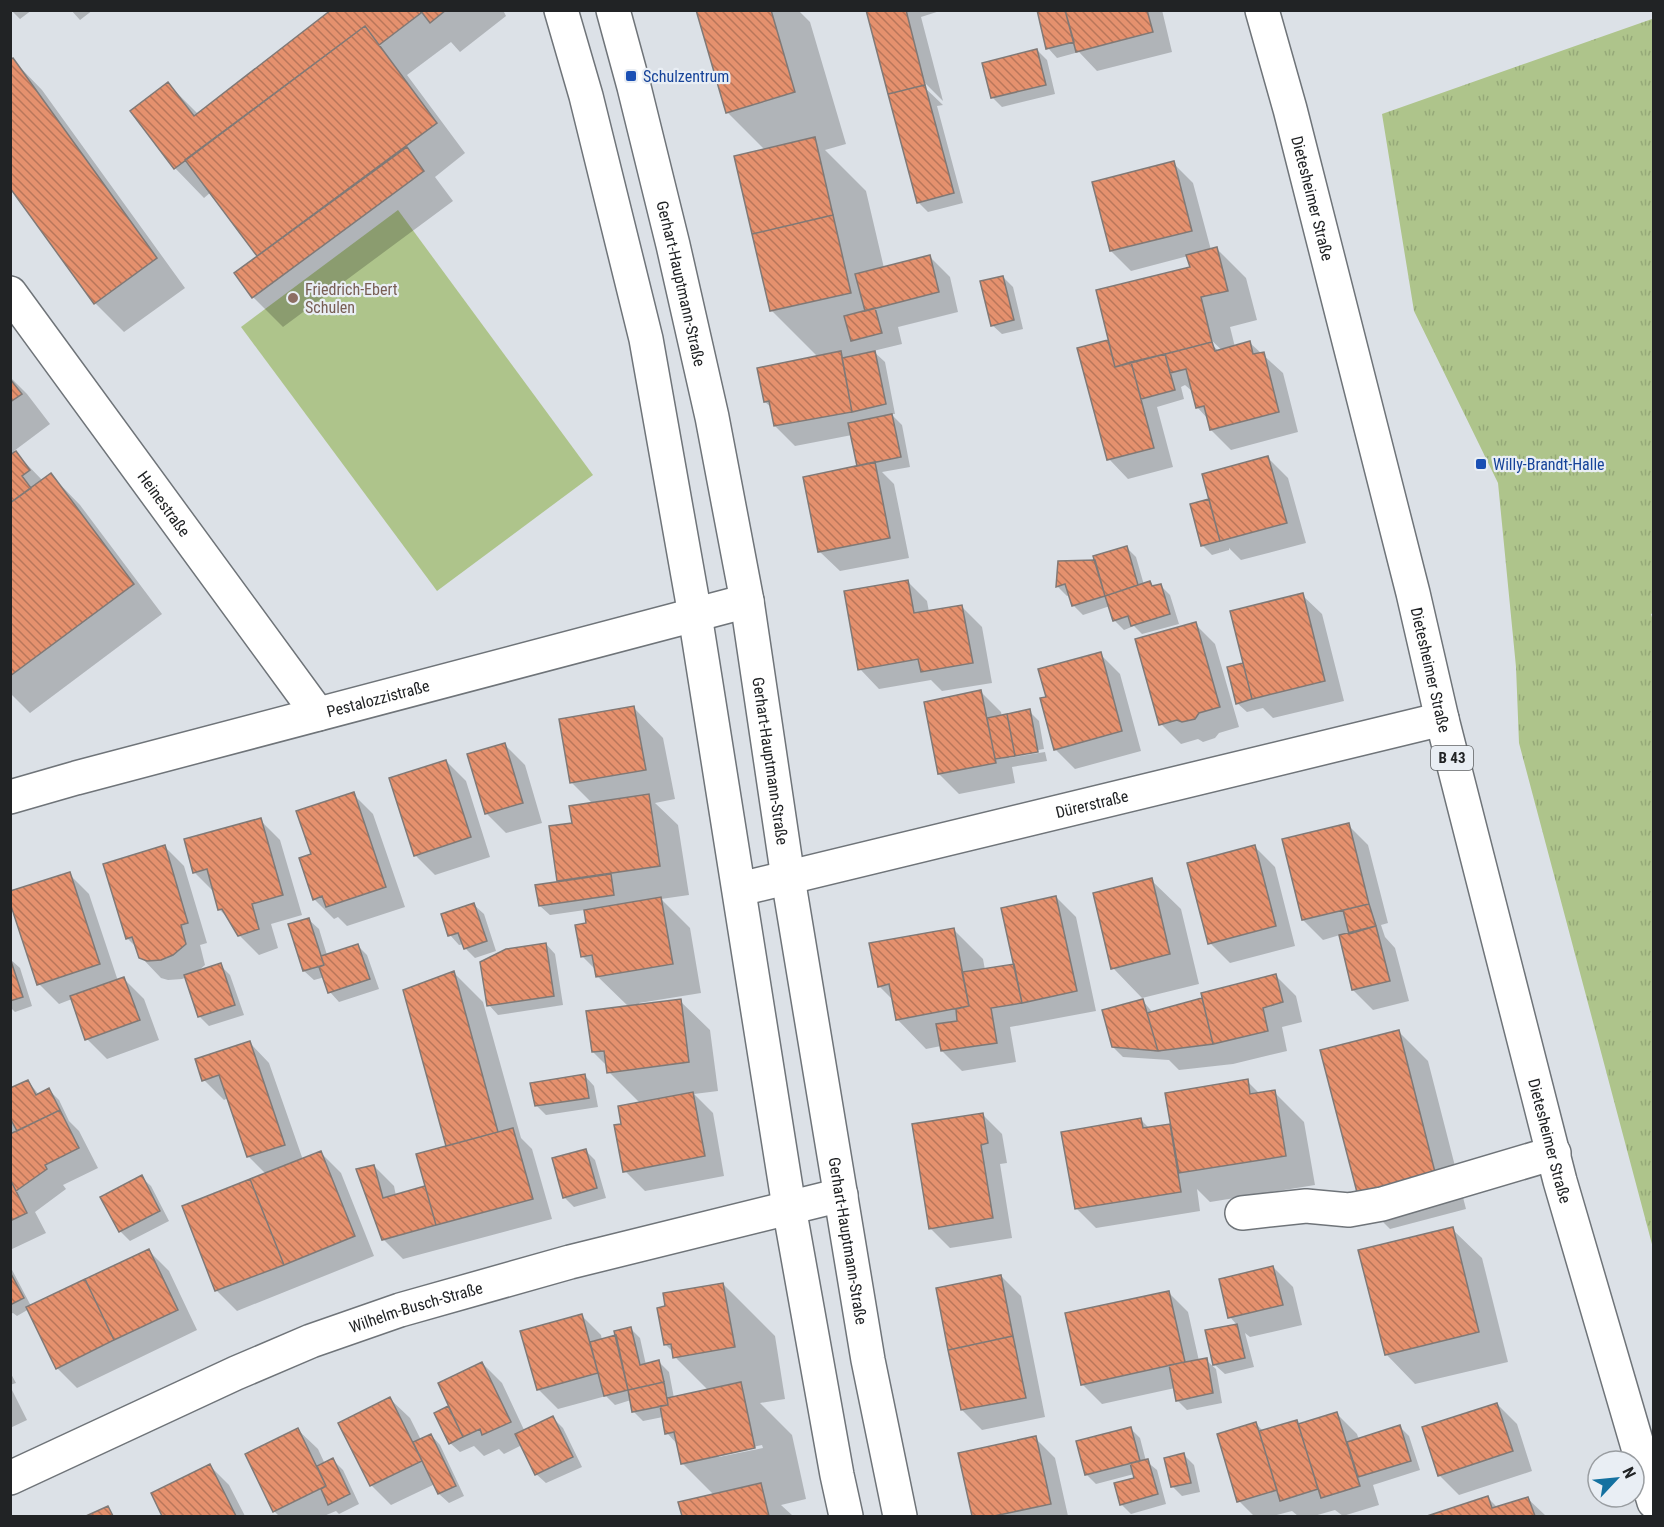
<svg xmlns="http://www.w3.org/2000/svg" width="1664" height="1527" font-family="'Roboto Condensed',sans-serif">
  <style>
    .grass { fill: url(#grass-tufts) }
    .park { fill: #aec48b }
    .shadow { fill: #0003; fill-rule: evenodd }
    .building { fill: url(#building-back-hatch); stroke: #807976; stroke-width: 1.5 }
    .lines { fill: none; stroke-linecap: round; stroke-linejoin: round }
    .minor-casing { stroke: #6f7479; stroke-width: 36 }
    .major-casing { stroke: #6f7479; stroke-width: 36 }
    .minor { stroke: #fff; stroke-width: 33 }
    .major { stroke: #fff; stroke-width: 33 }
    .transit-dot { fill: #1a4fb4; stroke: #e9eef4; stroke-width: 2 }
    .education-dot { fill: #8d6e63; stroke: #e9eef4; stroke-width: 2 }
    .labels { text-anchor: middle; stroke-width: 4.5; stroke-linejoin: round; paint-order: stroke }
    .shield { fill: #e9eef4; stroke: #5d6063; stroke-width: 1.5 }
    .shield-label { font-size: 15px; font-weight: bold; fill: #212325 }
    .transit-label { font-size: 16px; fill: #164399; stroke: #e9eef4; text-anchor: start }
    .street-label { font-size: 16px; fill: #212325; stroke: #e9eef4 }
    .education-label { font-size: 16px; fill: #785e54; stroke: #e9eef4; text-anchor: start }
  </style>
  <defs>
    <pattern id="grass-tufts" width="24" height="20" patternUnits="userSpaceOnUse" patternTransform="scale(1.5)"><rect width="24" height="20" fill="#aec48b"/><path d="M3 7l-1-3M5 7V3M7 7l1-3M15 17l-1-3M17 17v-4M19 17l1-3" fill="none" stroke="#95a878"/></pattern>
    <pattern id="building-back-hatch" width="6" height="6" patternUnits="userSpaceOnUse" patternTransform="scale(1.5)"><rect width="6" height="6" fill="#e5916e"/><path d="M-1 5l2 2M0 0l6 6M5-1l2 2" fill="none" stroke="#b9765a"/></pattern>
  </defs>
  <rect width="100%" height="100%" fill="#dce1e7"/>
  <path class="grass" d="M1652 19 1654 613 1651 614 1654 624 1653 1248 1519 743 1516 667 1498 483 1414 311 1382 114Z"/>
  <path class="park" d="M398 210 593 475 437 591 241 327Z"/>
  <path class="shadow" d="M11 10H32L20 19Z
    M71 10H93L80 20Z
    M334 10H503L506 16 460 52 451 42 407 75 465 153 435 177 453 201 283 327 253 297 236 274 259 257 211 192 204 198 175 168 168 84 198 114Z
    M698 10H798L810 22 846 144 825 150 866 191 884 268 930 257 950 277 958 312 898 327 902 344 873 351 885 362 895 414H891L902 425 910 467 882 472 894 484 909 558 840 571 820 552 860 467 852 435 795 446 775 426 772 408 765 402 818 357 772 311 765 150 727 112Z
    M868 10H943L921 17 943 101 923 81V86L943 105 937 106 963 203 928 212 918 202Z
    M1038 10H1162L1172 52 1097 71 1079 52 1057 58 1048 48Z
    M1037 50 1047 60 1055 94 1002 107 993 98Z
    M13 60 42 90 185 288 124 332 95 303Z
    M1173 163 1193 183 1211 250 1217 249 1246 278 1257 320 1230 327 1235 347 1250 343 1283 373 1298 432 1231 450 1211 430 1208 419 1197 407 1193 392 1185 385 1181 387 1184 399 1157 407 1173 467 1128 479 1109 459 1108 341 1111 345 1192 268 1188 256 1131 271 1111 251ZM1210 339 1226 354 1224 356 1210 343Z
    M1003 277 1013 287 1023 329 1002 334 992 325Z
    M10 377 27 394 50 424 14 451 43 481 51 475 80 505 162 614 30 713 10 693Z
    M1268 458 1288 478 1306 543 1241 560 1229 548V550L1212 555 1202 545 1210 500Z
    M1127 548 1136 557 1144 585 1150 583 1154 587 1160 585 1170 595 1179 624 1142 634 1134 626 1124 630 1114 620 1110 606 1083 615 1073 605 1070 595 1067 596 1057 586 1097 562Z
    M907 581 927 601 929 612 962 607 982 627 992 683 942 691 931 680 879 689 860 669Z
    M1302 595 1322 614 1344 701 1273 718 1263 708 1247 712 1237 703 1228 668 1245 664Z
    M1195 624 1215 644 1239 727 1219 733 1215 738 1203 742 1198 739 1181 744 1161 724Z
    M1100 654 1120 674 1141 751 1075 769 1055 749 1048 698Z
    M981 692 1001 712 1002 717 1029 711 1039 721 1044 749 1009 755V758L1045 752 1047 761 1012 767 1015 783 959 794 939 774Z
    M634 708 663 738 675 799 655 803 678 825 689 895 661 899 690 928 701 993 639 1003 640 1006 680 1001 710 1030 718 1091 694 1094 713 1113 724 1176 645 1191 625 1171 623 1125 640 1103 609 1072 608 1067 593 1052 629 1007 597 976 596 970 582 956 588 925 585 910 550 915 540 906 560 883 558 881 573 824 593 804 572 783 561 721Z
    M505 745 525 765 542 823 506 833 486 813Z
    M446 761 466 781 490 857 435 875 415 855Z
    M353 794 373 814 405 907 347 926 338 917 334 919 314 899 312 855Z
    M260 820 280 840 302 915 271 924 278 948 259 955 239 935 231 921 219 909 214 892 195 873Z
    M1348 825 1368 845 1388 923 1381 925 1385 937 1395 948 1409 1001 1373 1010 1353 990 1340 935 1323 940 1303 920Z
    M164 846 184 866 207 943 200 945 205 965 197 972 220 965 230 975 244 1015 209 1026 199 1016 187 977 182 979 168 980 161 978 141 957 138 949 127 938Z
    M1255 847 1275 867 1295 946 1230 963 1210 943Z
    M69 874 89 894 118 981 124 979 144 999 159 1040 107 1059 87 1039 72 999 59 1004 39 984Z
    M1151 880 1181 909 1199 984 1142 998 1113 968Z
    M1056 897 1076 917 1096 1011 1010 1027 1016 1062 962 1071 942 1051 941 1046 926 1049 897 1019 893 1000 879 986 953 929 983 959 985 970 1016 965Z
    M474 905 484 914 496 951 475 958 465 948 463 944 459 945 450 935 443 915Z
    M309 920 319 929 327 955 357 945 367 955 379 989 339 1002 330 992 325 977 314 980 304 971Z
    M546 944 555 954 563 1005 498 1015 489 1005Z
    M10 959 20 968 32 1006 15 1012 10 1007Z
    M454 973 483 1002 521 1138 532 1149 552 1219 403 1259 383 1239 374 1166 394 1186 396 1196 427 1187 449 1147Z
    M1276 976 1296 996 1302 1022 1282 1027 1287 1051 1233 1064 1179 1070 1169 1060 1123 1057 1113 1047 1143 1001 1153 1013 1203 999Z
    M1398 1031 1428 1061 1466 1209 1390 1229 1360 1199Z
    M250 1043 269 1063 303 1160 321 1153 341 1173 374 1256 237 1311 217 1291 184 1207 266 1174 248 1156 228 1098 224 1100 204 1080Z
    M585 1076 594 1086 598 1107 546 1115 536 1105Z
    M28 1081 39 1095 49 1090 59 1100 69 1121 79 1131 98 1168 63 1185 66 1189 35 1212 46 1233 10 1250V1090Z
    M1247 1081 1260 1094 1274 1092 1304 1122 1315 1185 1210 1202 1197 1189 1200 1211 1096 1228 1076 1208 1141 1120 1150 1129 1169 1126 1173 1129Z
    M982 1114 1002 1134 1007 1163 1000 1164 1012 1238 950 1248 930 1228Z
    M586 1151 595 1160 606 1198 574 1207 564 1197Z
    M141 1177 151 1186 169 1221 130 1241 120 1231Z
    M1452 1229 1482 1258 1508 1362 1415 1384 1386 1354Z
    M149 1251 169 1271 197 1330 77 1388 57 1368 29 1309 17 1316 13 1313 10 1314V1266L31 1306Z
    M1273 1267 1293 1287 1302 1325 1250 1337 1245 1333 1254 1367 1225 1374 1215 1365V1367L1207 1332 1237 1325 1230 1317Z
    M1001 1276 1021 1296 1045 1417 982 1430 962 1410Z
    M723 1284 775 1336 785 1399 760 1403 792 1435 806 1499 781 1505 793 1516H683L680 1503 714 1495 682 1463 678 1445 667 1433 663 1417 643 1421 633 1411 631 1400 615 1405 606 1396 558 1409 538 1389 581 1315 601 1335 602 1340 617 1336 631 1329 640 1338 646 1365 659 1362 669 1372 674 1398 708 1390 675 1357 674 1353 665 1344ZM762 1445 763 1448 719 1457V1454Z
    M1168 1292 1188 1312 1199 1361 1206 1360 1216 1369 1222 1403 1187 1410 1177 1400 1175 1388 1102 1404 1082 1384Z
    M482 1363 502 1383 525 1432 553 1418 563 1428 582 1467 546 1483 536 1474 522 1445 504 1454 499 1449 484 1456 474 1446 460 1452 450 1443 448 1408 453 1413Z
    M10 1372 16 1383 10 1385Z
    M10 1386 27 1420 10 1428Z
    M390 1399 410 1418 421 1440 431 1435 440 1445 464 1496 449 1503 439 1494 435 1484 391 1505 371 1485Z
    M1497 1404 1517 1424 1532 1471 1459 1495 1439 1475Z
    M1337 1414 1357 1434 1359 1440 1399 1426 1409 1436 1420 1470 1373 1485 1379 1505 1343 1516 1335 1510 1314 1516H1298L1292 1511 1273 1516H1254L1239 1501 1256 1424 1264 1432 1296 1422 1300 1425Z
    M1131 1429 1140 1438 1146 1461 1157 1470 1166 1504 1131 1514 1121 1504 1135 1479 1134 1474 1096 1484 1086 1474Z
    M298 1430 318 1449 325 1464 333 1460 343 1470 359 1504 339 1514 336 1511 324 1516H279L274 1511Z
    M1035 1438 1055 1458 1068 1516H973L960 1454Z
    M1184 1455 1194 1465 1200 1492 1182 1496 1173 1487Z
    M209 1465 229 1485 245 1516H164L153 1494Z
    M1488 1498 1498 1508 1527 1498 1546 1516H1432Z"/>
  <path class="building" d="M331 10H420L421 13 379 45 365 26 174 169 130 111 168 82 194 116Z
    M420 10H446L430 23Z
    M696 10H771L795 92 726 113Z
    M866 10H906L925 85 888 94Z
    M1037 10H1065L1074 42 1046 49Z
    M1065 10H1147L1153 32 1076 52Z
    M365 26 437 123 257 256 185 160Z
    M1037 49 1046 85 991 98 982 63Z
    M13 58 157 258 94 304 10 188V60Z
    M925 85 954 193 917 203 888 94Z
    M815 137 833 215 752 234 734 156Z
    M407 147 424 171 252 298 234 273Z
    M1174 161 1192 231 1110 251 1092 182Z
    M833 215 851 293 770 311 752 234Z
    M1217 247 1228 291 1201 297 1212 342 1115 367 1096 290 1190 267 1186 255Z
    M930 255 939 292 865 311 855 274Z
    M1003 276 1014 320 991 326 980 281Z
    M875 308 882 333 851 341 844 316Z
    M1108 340 1115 367 1131 362 1154 448 1107 460 1077 348Z
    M1250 341 1253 354 1264 352 1279 412 1210 430 1204 406 1196 408 1186 369 1170 373 1165 354 1212 342 1215 351Z
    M841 351 852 412 774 426 769 401 764 402 757 368Z
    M875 351 886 404 852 412 842 358Z
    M1165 354 1175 390 1141 399 1131 362Z
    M10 379 22 394 10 402Z
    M892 414 901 457 857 466 848 423Z
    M16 451 30 470 22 476 31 488 10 503V455Z
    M1268 456 1287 523 1220 541 1202 474Z
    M875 462 890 538 818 552 803 477Z
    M51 473 134 584 10 676V503Z
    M1209 499 1220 541 1201 546 1190 504Z
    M1127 546 1138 585 1105 596 1093 556Z
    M1095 560 1105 596 1072 606 1065 584 1056 587 1058 561Z
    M908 580 914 613 962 605 973 663 921 672 918 659 858 670 844 591Z
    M1150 581 1152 586 1161 584 1170 614 1131 626 1128 616 1113 621 1105 596Z
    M1303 593 1325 681 1252 699 1230 611Z
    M1196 622 1220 707 1199 713 1195 719 1182 722 1177 720 1159 725 1135 639Z
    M1101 652 1122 731 1054 750 1040 698 1046 697 1038 669Z
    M1243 663 1252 699 1236 704 1227 667Z
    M981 690 996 763 938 774 924 702Z
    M634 706 646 770 570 783 559 719Z
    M1030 709 1038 752 1015 756 1007 714Z
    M1007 714 1015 756 995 759 987 718Z
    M505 743 523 803 485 814 467 754Z
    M446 760 471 837 414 856 389 778Z
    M354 792 386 887 326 907 322 896 313 900 299 858 311 854 296 811Z
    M649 794 660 866 557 881 549 826 572 823 569 806Z
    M261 818 283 895 252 904 259 929 238 936 222 909 218 910 207 869 193 873 184 839Z
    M1349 823 1369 904 1302 920 1282 839Z
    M165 845 188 923 181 925 186 944 173 955 161 960 147 961 139 958 132 937 126 939 103 864Z
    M1255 845 1276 926 1208 944 1187 863Z
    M70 872 100 964 37 985 10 903V891Z
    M611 874 614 895 539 906 535 885Z
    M1152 878 1170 954 1111 969 1093 893Z
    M1056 896 1077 991 1022 1003 1001 908Z
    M661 897 673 964 596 977 592 955 581 957 575 925 586 923 584 910Z
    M474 903 487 941 464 949 458 933 448 936 441 914Z
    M1369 904 1376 926 1349 934 1343 910Z
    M309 918 324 965 303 971 288 924Z
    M1376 926 1390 981 1352 990 1339 935Z
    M954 928 969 1006 896 1020 889 984 878 987 869 943Z
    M546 943 554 996 487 1006 480 962 506 949Z
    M358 944 370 979 328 993 319 967 324 965 321 956Z
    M10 958 23 997 10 1001Z
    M221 963 235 1005 198 1017 184 975Z
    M1014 964 1022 1003 991 1008 997 1043 941 1051 936 1024 957 1021 956 1009 969 1006 962 972Z
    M454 971 498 1132 446 1146 403 990Z
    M1276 974 1283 1002 1263 1008 1268 1031 1213 1044 1201 993Z
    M124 977 140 1020 85 1040 70 996Z
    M1202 998 1213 1044 1158 1051 1147 1013Z
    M681 999 689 1062 607 1073 604 1051 592 1052 586 1011Z
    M1143 999 1158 1051 1112 1047 1102 1010Z
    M1399 1030 1437 1180 1359 1200 1320 1050Z
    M250 1041 285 1145 247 1157 219 1075 202 1081 195 1059Z
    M585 1074 589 1098 535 1106 530 1083Z
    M1248 1079 1250 1094 1275 1090 1286 1156 1179 1173 1165 1093Z
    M28 1080 36 1095 49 1088 60 1110 17 1131 10 1118V1088Z
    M693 1092 705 1156 623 1172 614 1125 621 1124 618 1106Z
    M60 1110 79 1148 45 1165 47 1169 16 1191 10 1179V1134Z
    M983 1113 988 1143 981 1145 993 1218 929 1229 912 1124Z
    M1141 1118 1143 1128 1170 1124 1181 1192 1075 1209 1061 1132Z
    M513 1128 533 1199 436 1225 416 1154Z
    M586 1149 597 1188 563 1198 552 1158Z
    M321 1151 355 1236 284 1265 250 1179Z
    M374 1165 383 1198 425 1186 436 1225 382 1240 356 1169Z
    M142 1175 160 1211 119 1232 100 1197Z
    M10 1179 27 1213 10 1221Z
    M250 1179 284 1265 215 1291 182 1206Z
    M1453 1227 1479 1332 1385 1355 1358 1250Z
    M149 1249 178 1310 114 1340 85 1279Z
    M1273 1266 1283 1305 1228 1318 1219 1279Z
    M10 1272 24 1298 10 1305Z
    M1001 1275 1013 1336 948 1350 936 1288Z
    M85 1279 114 1340 56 1369 26 1307Z
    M723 1283 735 1347 673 1358 671 1344 664 1345 657 1308 665 1306 663 1293Z
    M1169 1291 1185 1362 1081 1385 1065 1313Z
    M582 1314 598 1373 537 1390 520 1331Z
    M1237 1324 1245 1358 1213 1365 1205 1330Z
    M631 1327 640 1365 659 1360 664 1382 628 1390 614 1331Z
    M616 1335 628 1390 604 1396 590 1342Z
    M1013 1336 1026 1398 961 1410 948 1350Z
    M1207 1358 1213 1393 1176 1401 1169 1365Z
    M482 1362 511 1422 482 1435 480 1429 463 1437 438 1383Z
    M664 1382 668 1405 632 1412 628 1390Z
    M741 1382 755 1448 681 1464 674 1432 665 1434 660 1406 668 1405 667 1398Z
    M390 1397 422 1461 370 1486 338 1423Z
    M1497 1403 1513 1451 1438 1476 1422 1427Z
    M448 1406 463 1437 449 1444 434 1413Z
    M1337 1412 1360 1486 1321 1498 1298 1424Z
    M553 1416 573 1457 535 1475 515 1434Z
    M1297 1420 1318 1489 1280 1501 1259 1431Z
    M1256 1422 1277 1490 1237 1502 1217 1434Z
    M1400 1425 1411 1461 1358 1477 1347 1442Z
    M1131 1427 1140 1461 1085 1475 1076 1441Z
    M298 1428 326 1486 273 1512 245 1454Z
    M431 1434 456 1486 438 1494 413 1442Z
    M1036 1436 1051 1504 994 1516H972L958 1453Z
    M1184 1453 1191 1483 1171 1487 1164 1458Z
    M333 1458 350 1494 328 1505 321 1489 326 1486 317 1466Z
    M1148 1459 1158 1494 1120 1505 1114 1483 1134 1478 1130 1463Z
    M210 1464 236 1516H162L151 1493Z
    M761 1483 769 1516H682L678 1502Z
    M1488 1496 1492 1508 1528 1497 1535 1516H1427Z
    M108 1506 113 1516H86Z"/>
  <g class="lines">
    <defs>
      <g id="minor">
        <path d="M561 10 586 96 646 339 695 615 789 1207 837 1475 846 1516"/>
        <path id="s1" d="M613 10 634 87 673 245 712 417 747 601 788 878 868 1360 900 1516"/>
        <path id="s2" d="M10 293 318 714"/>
        <path id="s3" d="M10 797 76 778 747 601"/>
        <path id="s4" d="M740 889 1442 719"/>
        <path d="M1242 1213 1306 1206 1349 1210 1382 1204 1554 1153"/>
        <path id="s5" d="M10 1478 236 1373 311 1341 400 1310 570 1262 841 1195"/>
      </g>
      <g id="major">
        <path id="s6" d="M1262 10 1290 109 1413 593 1442 719 1560 1181 1654 1502"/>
      </g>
    </defs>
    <use href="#minor" class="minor-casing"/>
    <use href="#major" class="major-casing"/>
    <use href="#minor" class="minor"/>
    <use href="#major" class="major"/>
  </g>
  <g class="transit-dot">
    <rect x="625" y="70" width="12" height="12" rx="3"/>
    <rect x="1475" y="458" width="12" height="12" rx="3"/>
  </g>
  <circle class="education-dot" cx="293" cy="298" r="6"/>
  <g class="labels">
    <rect class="shield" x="1431" y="746" width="42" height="24" rx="4.5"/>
    <g class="shield-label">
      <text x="1452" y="763">B 43</text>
    </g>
    <g class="transit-label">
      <text x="643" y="82">Schulzentrum</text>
      <text x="1493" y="470">Willy-Brandt-Halle</text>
    </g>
    <g class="street-label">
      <text dy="6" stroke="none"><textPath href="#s6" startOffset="195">Dietesheimer Straße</textPath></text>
      <text dy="6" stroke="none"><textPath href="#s1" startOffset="282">Gerhart-Hauptmann-Straße</textPath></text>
      <text dy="6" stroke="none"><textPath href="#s2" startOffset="261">Heinestraße</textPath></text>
      <text dy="6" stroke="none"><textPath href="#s6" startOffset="681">Dietesheimer Straße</textPath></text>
      <text dy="6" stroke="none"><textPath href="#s3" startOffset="381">Pestalozzistraße</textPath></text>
      <text dy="6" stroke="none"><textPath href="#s1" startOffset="768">Gerhart-Hauptmann-Straße</textPath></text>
      <text dy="6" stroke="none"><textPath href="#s4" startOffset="362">Dürerstraße</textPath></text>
      <text dy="6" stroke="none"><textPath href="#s6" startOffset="1167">Dietesheimer Straße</textPath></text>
      <text dy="6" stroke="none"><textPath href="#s1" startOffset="1254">Gerhart-Hauptmann-Straße</textPath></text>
      <text dy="6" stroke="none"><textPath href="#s5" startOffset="441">Wilhelm-Busch-Straße</textPath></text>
    </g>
    <g class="education-label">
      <text x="305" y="295">Friedrich-Ebert<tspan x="305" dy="18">Schulen</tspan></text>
    </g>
  </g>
  <rect width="1664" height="1527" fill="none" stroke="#212325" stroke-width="24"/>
  <g transform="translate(1616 1479) rotate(64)"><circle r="28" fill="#e9eef4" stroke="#999da1" stroke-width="1.5"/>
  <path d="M0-4.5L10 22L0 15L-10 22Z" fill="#1471a0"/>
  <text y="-9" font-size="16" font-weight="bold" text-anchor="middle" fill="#212325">N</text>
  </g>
</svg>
